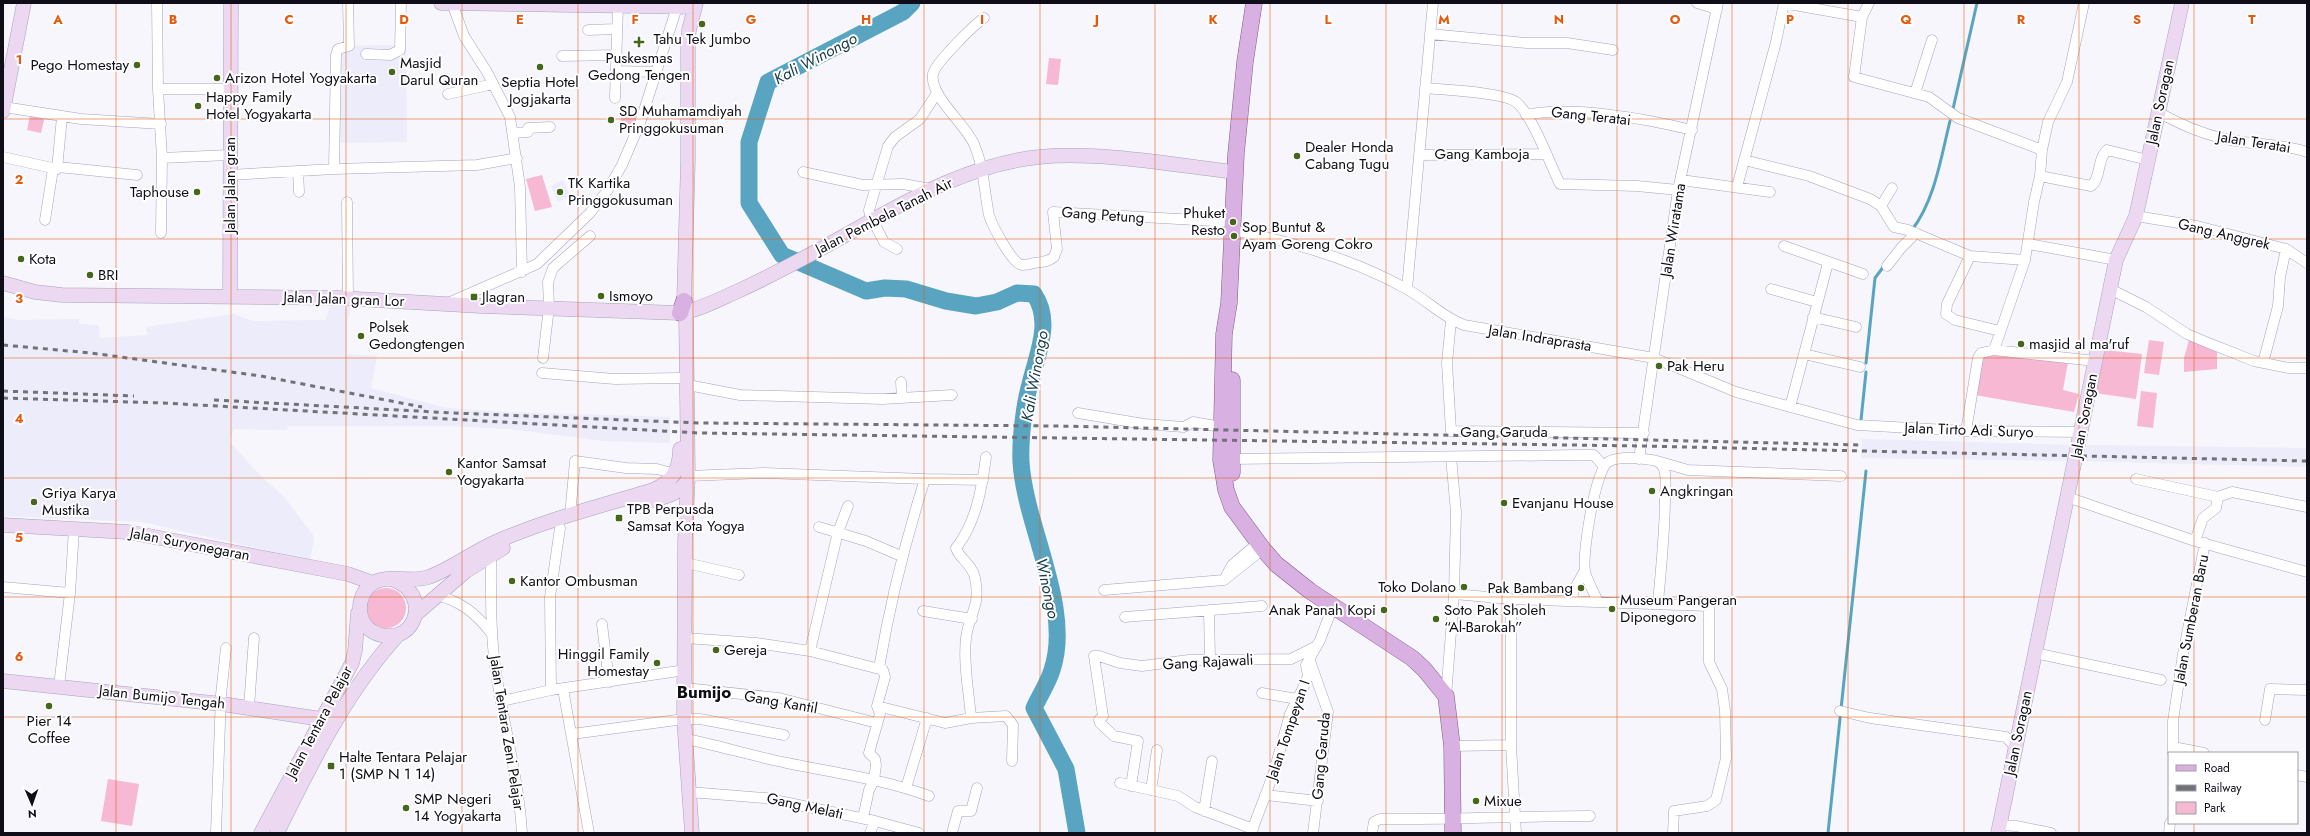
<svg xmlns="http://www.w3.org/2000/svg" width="2310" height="836" font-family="Jost,sans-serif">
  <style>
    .built { fill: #ececfb }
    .green { fill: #f6b8d3 }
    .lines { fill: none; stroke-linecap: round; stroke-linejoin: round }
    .stream { stroke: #58a4c1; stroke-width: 3 }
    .river { stroke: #58a4c1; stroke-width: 17 }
    .street-casing { stroke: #a5a3c0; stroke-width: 11 }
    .secondary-casing { stroke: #a5a3c0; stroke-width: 15 }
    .primary-casing { stroke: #81568e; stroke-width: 17 }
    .street { stroke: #fff; stroke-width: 10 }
    .secondary { stroke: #ecd8f0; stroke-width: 14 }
    .primary { stroke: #d8b0e1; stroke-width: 16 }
    .rail { stroke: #717179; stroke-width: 3; stroke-dasharray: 5 5; stroke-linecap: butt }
    .grid { fill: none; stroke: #e8590c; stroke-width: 1; stroke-opacity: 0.55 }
    .poi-dot { fill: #46661c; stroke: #fff; stroke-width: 1.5 }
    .labels { text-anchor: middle; stroke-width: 4; stroke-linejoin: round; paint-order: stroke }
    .poi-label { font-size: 15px; fill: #0f0e18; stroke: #fff; text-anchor: start }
    .street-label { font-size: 15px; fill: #0f0e18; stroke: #fff }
    .water-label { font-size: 16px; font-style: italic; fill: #163a47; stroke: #fff }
    .quarter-label { font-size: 17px; font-weight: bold; fill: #0f0e18; stroke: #fff }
    .grid-label { font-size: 13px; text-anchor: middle; font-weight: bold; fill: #e8590c; stroke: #fff; stroke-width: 4; stroke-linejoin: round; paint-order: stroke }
  </style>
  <rect width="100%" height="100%" fill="#f6f6fc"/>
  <path class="built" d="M406 45 407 142 333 143 332 46Z
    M563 180 570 196 558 202 551 186Z
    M331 304 352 305 347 321V354L377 356 371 388 447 408 505 412 670 417V443L604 441 510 429 446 426H288L287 430 234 429 229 441 257 472 285 498 313 535 314 541 310 560 142 522 3 516V317L19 320 79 319V324L99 325 100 338 147 335 146 327 234 314 252 321 325 320Z
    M1862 439 2076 445 2073 461 1861 458Z
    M2083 445 2307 448V467L2080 461Z"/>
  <path class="green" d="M1049 58 1061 59 1058 85 1046 84Z
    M621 112 638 114 636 132 620 129Z
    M30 116H39L44 120 41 133 27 130Z
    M542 175 552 207 535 211 526 179Z
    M2149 340 2164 342 2159 375 2144 373Z
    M2189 340 2217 352V369L2184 372V358Z
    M2105 350 2142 354 2136 399 2095 393Z
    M1998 353 2068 362 2063 390 2079 394 2074 412 1975 395 1981 356Z
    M2141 391 2157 393 2153 428 2137 426Z
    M366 608a20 20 0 1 1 40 0a20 20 0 1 1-40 0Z
    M108 779 139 784 132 826 101 821Z"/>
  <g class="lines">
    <path class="stream" d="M1953 109 1977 3
      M1912 230C1935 200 1941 157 1950 121
      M1866 363 1875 278 1884 266
      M1861 420 1866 372
      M1828 833 1866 471"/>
    <path class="river" d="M912 3 903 12 768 82 749 142V203L782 255 866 291 885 288 906 289 946 301 976 306 997 302 1017 293 1034 294C1053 322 1037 354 1030 384 1024 405 1020 440 1021 462 1025 527 1073 608 1052 670 1048 683 1040 695 1034 708L1066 769 1077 833"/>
    <defs>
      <path id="street" d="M157 3 158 89
        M452 3 464 36 487 72 510 117 520 187 522 272
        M1697 3 1717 9
        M1783 3 1862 17
        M1869 3 1862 17 1854 77 1929 97 1958 118 2042 150 2040 176 2034 202 2025 260 1994 350
        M984 18C974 25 935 63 933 74 929 95 965 124 974 144 984 167 984 190 989 215 992 225 1012 264 1022 265 1026 265 1031 264 1034 263 1042 262 1048 262 1054 257L1057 249 1053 212 1232 222
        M588 30 616 29
        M1430 34 1527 43H1567L1613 50
        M366 54 390 55 400 50 401 3
        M562 56 617 55
        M616 71 655 72
        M1425 88C1444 90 1503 92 1516 102 1532 114 1550 164 1560 184L1637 186 1678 190
        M1915 93 1932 40
        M448 94 493 84
        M615 98 618 6
        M4 107 81 119 161 124
        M2158 112C2181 125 2210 137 2237 141 2260 145 2284 144 2307 152
        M1526 115C1571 105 1647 119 1692 130
        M513 133 528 132V128L550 127
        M2042 150 2048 122 2067 82 2084 3
        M229 155 162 158 158 89H230
        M1419 155 1545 154
        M3 157 57 169 62 117
        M1744 160 1809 176 1870 199 1881 206 1894 227 1908 230 1970 256 2025 260
        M58 167 137 175
        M334 169 336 55 338 49 349 46 348 3
        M298 171 299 192
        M803 172 863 185 903 184 931 189
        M229 175 334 169 477 165 517 158
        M2040 176 2091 186C2101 179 2097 159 2107 150L2148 160
        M1681 180 1770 192
        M1737 187 1776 42 1784 3
        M347 202 348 298
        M1881 206 1892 188
        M2136 216 2197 226 2286 249 2307 263
        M45 220 53 169
        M873 221 884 242 897 249
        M871 222 869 210 888 146 895 137 920 119 937 93
        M1232 230C1291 241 1352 259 1405 288 1426 299 1442 317 1464 325L1654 358 1736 392 1857 425 1966 431 2081 432
        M161 233 162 158
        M2029 244 2116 260
        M1784 246 1863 274
        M1970 256 1947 304 1946 314 1955 320 2000 331
        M1887 266 1901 248 1916 233
        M1407 289 1433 3
        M1771 289 1817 302
        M2110 289 2146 307 2187 334 2206 342 2254 361 2289 368H2307
        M448 303 537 264 590 213 607 191 622 165 640 123 677 7
        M1813 317 1856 327
        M1451 321 1447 363 1451 431 1644 433
        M1804 354 1860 367
        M543 358 549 307 548 282 553 268 590 236
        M2263 363 2278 306 2280 277 2286 249
        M542 373 615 379 681 378
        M901 382 902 398
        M688 385 740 395 883 399 952 395
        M1790 407 1828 263
        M1078 413 1144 424 1184 427 1193 422 1221 427
        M1966 431 1978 358 1981 353 1994 350 2095 361
        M1451 457 1456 512 1454 594
        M1231 459 1580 455H1594L1604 467
        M1639 459 1678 190 1718 3
        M1657 461 1688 470 1841 476
        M688 476 764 473 925 479
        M2136 479 2218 497 2232 492 2307 507
        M2067 497 2195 541 2307 572
        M570 516 575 461 626 468 657 469 675 474
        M819 527 866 541 901 556
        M2195 541 2203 518 2216 508 2218 497
        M491 554C491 596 490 637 497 679 505 731 519 781 522 833
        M686 563 739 575
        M1225 578 1232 565 1258 543
        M3 587 70 593
        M1104 590 1224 580 1263 549
        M436 595C460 601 476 613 491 633
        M1511 599V745L1516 833
        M1572 600 1573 592 1585 570
        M1598 602C1594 592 1587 581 1585 571 1582 554 1595 471 1608 462 1618 456 1634 458 1644 459 1653 460 1661 460 1664 469 1667 478 1665 488 1665 497 1665 532 1661 568 1658 603
        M1209 610 1210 660
        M923 611 972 619
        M1125 617 1262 606
        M602 624 609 682
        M685 638 756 643 810 651 883 670 885 677 877 706 880 714 869 753 875 759 876 765 874 780 869 790 863 818
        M810 651 838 532 848 506
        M2035 653 2161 680
        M1310 661 1328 712 1313 833
        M879 668C890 603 905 542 925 479L983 480
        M59 686 70 593 74 529
        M685 688 779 698 877 723
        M563 689 589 833
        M551 690 550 597 560 528
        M1262 693 1297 699
        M1446 696 1454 594 1511 599 1709 606V662L1722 689 1725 710 1726 758 1716 800 1707 806 1674 811 1673 833
        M502 701 551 690 685 670
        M877 706 945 723 971 718 1006 716 1013 725 1012 761
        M249 707 254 638
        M1840 711 1870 718 2006 737 2015 747
        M971 718C969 692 963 664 966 638 969 613 981 607 975 578 972 563 959 559 956 548 976 523 982 488 986 457
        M2265 720 2270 689 2307 690
        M572 734 684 719H700L784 735
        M686 739C720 746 753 756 787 763 835 773 883 779 929 796
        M1452 746 1511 745
        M2173 747 2204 753
        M2173 753V721L2183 654 2205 543
        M2297 775 2307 777
        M1120 783 1178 796 1195 807 1253 829
        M1131 786 1138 741 1114 736 1100 723 1099 720 1103 716 1094 656H1099L1120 663 1142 666 1189 660 1291 659 1315 647
        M906 788 927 718
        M1151 790 1157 750
        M689 792 765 798 875 821 919 833
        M1265 795 1318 801
        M1204 811 1212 761
        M1999 825 2016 826 2051 833
        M216 833 221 695 226 648
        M870 833 875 821
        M952 833 958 811H971L977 788
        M1251 833 1273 775 1290 714 1304 686 1308 676 1306 665 1320 640 1333 606
        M1372 833 1374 822 1380 819C1451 820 1520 816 1590 816
        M2169 833 2170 823"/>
      <path id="secondary" d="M441 3 695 7
        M3 111 24 3
        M3 283 35 292 62 295 339 298 481 306 680 313C699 310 718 300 736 292 773 275 808 256 844 236 905 202 968 164 1039 157 1099 151 1174 165 1235 172
        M230 295 231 3
        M643 503C659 498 680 496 688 479
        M3 525 128 532 348 574 373 583
        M394 580C431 594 417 644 381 635 356 629 353 597 373 583 387 574 411 583 429 577 453 568 474 551 498 541 548 519 602 506 653 490 672 482 680 470 680 449
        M416 614 466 571 503 548
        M3 681 222 704 321 719
        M261 833 352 663 355 651 358 613
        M277 833C311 764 347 690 399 634
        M692 833 684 719 685 542 688 476 686 312 684 301 688 160V41L689 30 696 3
        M1998 833 2116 260 2136 216 2182 3"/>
      <path id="primary" d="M1254 3 1245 62 1236 154 1229 303 1224 334 1221 460 1226 490 1232 507 1263 549 1276 564 1310 591 1412 658 1424 669 1446 696 1452 746 1453 833
        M680 313 684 301
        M1232 473V380"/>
    </defs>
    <use href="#street" class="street-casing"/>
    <use href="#secondary" class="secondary-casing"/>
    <use href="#primary" class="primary-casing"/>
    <use href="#street" class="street"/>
    <use href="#secondary" class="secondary"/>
    <use href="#primary" class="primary"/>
    <path class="rail" d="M3 345 91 353 261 376 422 407
      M3 391 134 396
      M3 398 163 403 699 433 1642 446 2307 461
      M214 400 454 413 699 423 1058 426 1863 445"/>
  </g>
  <path class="grid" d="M116 3V833M231 3V833M346 3V833M462 3V833M578 3V833M693 3V833M808 3V833M924 3V833M1040 3V833M1155 3V833M1270 3V833M1386 3V833M1502 3V833M1617 3V833M1732 3V833M1848 3V833M1964 3V833M2079 3V833M2194 3V753M3 119H2307M3 239H2307M3 358H2307M3 478H2307M3 597H2307M3 717H2307M2194 823V833"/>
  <g class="poi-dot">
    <circle cx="702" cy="24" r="4"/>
    <path d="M637 36h4v4h4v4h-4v4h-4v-4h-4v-4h4z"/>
    <circle cx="137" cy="65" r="4"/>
    <circle cx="540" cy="67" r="4"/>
    <circle cx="392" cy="72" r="4"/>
    <circle cx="217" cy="78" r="4"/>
    <circle cx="198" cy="106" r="4"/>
    <circle cx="611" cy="120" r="4"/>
    <circle cx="1297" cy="156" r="4"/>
    <circle cx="197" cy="192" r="4"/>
    <circle cx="560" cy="192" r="4"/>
    <circle cx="1233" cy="222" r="4"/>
    <circle cx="1234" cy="236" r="4"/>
    <circle cx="21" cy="259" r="4"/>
    <circle cx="90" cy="275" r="4"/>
    <circle cx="601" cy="296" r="4"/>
    <rect x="470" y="293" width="8" height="8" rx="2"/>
    <circle cx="361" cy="336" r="4"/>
    <circle cx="2021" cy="344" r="4"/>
    <circle cx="1659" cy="366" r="4"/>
    <circle cx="449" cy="472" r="4"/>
    <circle cx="1652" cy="491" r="4"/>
    <circle cx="34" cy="502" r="4"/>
    <circle cx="1504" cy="503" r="4"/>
    <rect x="615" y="514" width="8" height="8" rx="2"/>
    <circle cx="512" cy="581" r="4"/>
    <circle cx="1464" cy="587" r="4"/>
    <circle cx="1581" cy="588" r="4"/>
    <circle cx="1612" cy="609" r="4"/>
    <circle cx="1384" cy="610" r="4"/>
    <circle cx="1436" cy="619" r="4"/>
    <circle cx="716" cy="650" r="4"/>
    <circle cx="657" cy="663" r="4"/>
    <circle cx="49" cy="706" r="4"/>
    <rect x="327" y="762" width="8" height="8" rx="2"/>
    <circle cx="1476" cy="801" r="4"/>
    <circle cx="406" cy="808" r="4"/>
  </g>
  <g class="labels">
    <g class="poi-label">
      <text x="702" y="44" text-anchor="middle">Tahu Tek Jumbo</text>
      <text x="639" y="63" text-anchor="middle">Puskesmas<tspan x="639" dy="17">Gedong Tengen</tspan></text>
      <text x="400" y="68">Masjid<tspan x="400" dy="17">Darul Quran</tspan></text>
      <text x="129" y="70" text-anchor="end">Pego Homestay</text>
      <text x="225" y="83">Arizon Hotel Yogyakarta</text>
      <text x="540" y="87" text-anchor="middle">Septia Hotel<tspan x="540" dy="17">Jogjakarta</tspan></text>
      <text x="206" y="102">Happy Family<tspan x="206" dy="17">Hotel Yogyakarta</tspan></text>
      <text x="619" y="116">SD Muhamamdiyah<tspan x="619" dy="17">Pringgokusuman</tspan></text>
      <text x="1305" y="152">Dealer Honda<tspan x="1305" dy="17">Cabang Tugu</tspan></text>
      <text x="568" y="188">TK Kartika<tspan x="568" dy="17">Pringgokusuman</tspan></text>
      <text x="189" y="197" text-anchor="end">Taphouse</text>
      <text x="1225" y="218" text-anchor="end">Phuket<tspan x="1225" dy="17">Resto</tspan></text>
      <text x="1242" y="232">Sop Buntut &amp;<tspan x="1242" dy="17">Ayam Goreng Cokro</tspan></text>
      <text x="29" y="264">Kota</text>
      <text x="98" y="280">BRI</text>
      <text x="609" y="301">Ismoyo</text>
      <text x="482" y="302">Jlagran</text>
      <text x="369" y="332">Polsek<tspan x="369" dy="17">Gedongtengen</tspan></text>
      <text x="2029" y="349">masjid al ma'ruf</text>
      <text x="1667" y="371">Pak Heru</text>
      <text x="457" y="468">Kantor Samsat<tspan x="457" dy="17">Yogyakarta</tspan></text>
      <text x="1660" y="496">Angkringan</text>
      <text x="42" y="498">Griya Karya<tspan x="42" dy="17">Mustika</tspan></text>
      <text x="1512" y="508">Evanjanu House</text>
      <text x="627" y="514">TPB Perpusda<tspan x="627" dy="17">Samsat Kota Yogya</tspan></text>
      <text x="520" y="586">Kantor Ombusman</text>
      <text x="1456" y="592" text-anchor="end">Toko Dolano</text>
      <text x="1573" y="593" text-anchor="end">Pak Bambang</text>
      <text x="1620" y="605">Museum Pangeran<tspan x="1620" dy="17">Diponegoro</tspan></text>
      <text x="1376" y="615" text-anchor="end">Anak Panah Kopi</text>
      <text x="1444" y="615">Soto Pak Sholeh<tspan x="1444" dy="17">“Al-Barokah”</tspan></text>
      <text x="724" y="655">Gereja</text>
      <text x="649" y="659" text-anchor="end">Hinggil Family<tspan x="649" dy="17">Homestay</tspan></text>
      <text x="49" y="726" text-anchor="middle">Pier 14<tspan x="49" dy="17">Coffee</tspan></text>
      <text x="339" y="762">Halte Tentara Pelajar<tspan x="339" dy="17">1 (SMP N 1 14)</tspan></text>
      <text x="414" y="804">SMP Negeri<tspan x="414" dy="17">14 Yogyakarta</tspan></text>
      <text x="1484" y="806">Mixue</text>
    </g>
    <g class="street-label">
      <text transform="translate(2160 102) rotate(-78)" y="5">Jalan Soragan</text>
      <text transform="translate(1591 116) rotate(6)" y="5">Gang Teratai</text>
      <text transform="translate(2254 142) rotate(9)" y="5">Jalan Teratai</text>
      <text x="1482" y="159">Gang Kamboja</text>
      <text transform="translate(230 185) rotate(-90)" y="5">Jalan Jalan gran</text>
      <text transform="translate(1103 215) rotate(4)" y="5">Gang Petung</text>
      <text transform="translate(884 216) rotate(-27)" y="5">Jalan Pembela Tanah Air</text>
      <text transform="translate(1673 230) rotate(-81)" y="5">Jalan Wiratama</text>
      <text transform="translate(2224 234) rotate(13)" y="5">Gang Anggrek</text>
      <text transform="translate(344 299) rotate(2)" y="5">Jalan Jalan gran Lor</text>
      <text transform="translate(1540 338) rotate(9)" y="5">Jalan Indraprasta</text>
      <text transform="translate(2084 416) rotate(-79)" y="5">Jalan Soragan</text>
      <text transform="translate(1969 430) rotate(2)" y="5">Jalan Tirto Adi Suryo</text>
      <text x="1504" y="437">Gang Garuda</text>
      <text transform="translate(190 544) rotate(11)" y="5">Jalan Suryonegaran</text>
      <text transform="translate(2191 619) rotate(-79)" y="5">Jalan Sumberan Baru</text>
      <text transform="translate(1208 662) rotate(-3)" y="5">Gang Rajawali</text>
      <text transform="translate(162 697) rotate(6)" y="5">Jalan Bumijo Tengah</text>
      <text transform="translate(781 702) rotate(10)" y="5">Gang Kantil</text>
      <text transform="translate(319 722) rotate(-62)" y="5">Jalan Tentara Pelajar</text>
      <text transform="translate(1288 730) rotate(-71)" y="5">Jalan Tompeyan I</text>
      <text transform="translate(507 733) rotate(81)" y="5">Jalan Tentara Zeni Pelajar</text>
      <text transform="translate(2018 733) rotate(-78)" y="5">Jalan Soragan</text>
      <text transform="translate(1321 756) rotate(-85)" y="5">Gang Garuda</text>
      <text transform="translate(805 806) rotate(12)" y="5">Gang Melati</text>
    </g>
    <g class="water-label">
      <text transform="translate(815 58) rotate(-28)" y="6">Kali Winongo</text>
      <text transform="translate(1034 376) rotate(-80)" y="6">Kali Winongo</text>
      <text transform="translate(1048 588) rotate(78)" y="6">Winongo</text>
    </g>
    <g class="quarter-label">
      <text x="704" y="698">Bumijo</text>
    </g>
  </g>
  <g class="grid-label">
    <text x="58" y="24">A</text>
    <text x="173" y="24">B</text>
    <text x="289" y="24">C</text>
    <text x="404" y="24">D</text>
    <text x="520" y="24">E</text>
    <text x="635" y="24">F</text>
    <text x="751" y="24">G</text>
    <text x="866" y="24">H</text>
    <text x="982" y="24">I</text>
    <text x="1097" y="24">J</text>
    <text x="1213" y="24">K</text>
    <text x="1328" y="24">L</text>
    <text x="1444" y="24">M</text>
    <text x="1559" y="24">N</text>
    <text x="1675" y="24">O</text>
    <text x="1790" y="24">P</text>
    <text x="1906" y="24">Q</text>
    <text x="2021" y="24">R</text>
    <text x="2137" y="24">S</text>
    <text x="2252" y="24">T</text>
    <text x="19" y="64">1</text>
    <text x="19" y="184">2</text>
    <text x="19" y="303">3</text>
    <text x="19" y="423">4</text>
    <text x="19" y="542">5</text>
    <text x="19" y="661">6</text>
  </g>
  <rect width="2310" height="836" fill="none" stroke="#0f0e18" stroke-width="8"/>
  <rect x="2168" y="752" width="130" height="72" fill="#ffffff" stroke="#9f9fa3"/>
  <rect x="2176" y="765" width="20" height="6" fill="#d8b0e1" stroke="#9f9fa3"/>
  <text x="2204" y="772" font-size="12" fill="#0f0e18">Road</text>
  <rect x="2176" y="785" width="20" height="6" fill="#717179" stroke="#9f9fa3"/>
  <text x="2204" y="792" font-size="12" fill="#0f0e18">Railway</text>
  <rect x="2176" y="802" width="20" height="12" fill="#f6b8d3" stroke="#9f9fa3"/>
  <text x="2204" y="812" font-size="12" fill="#0f0e18">Park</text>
  <g transform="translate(32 804) rotate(178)" stroke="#ffffff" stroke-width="3" paint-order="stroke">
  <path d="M0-3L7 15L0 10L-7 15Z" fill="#0f0e18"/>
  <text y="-6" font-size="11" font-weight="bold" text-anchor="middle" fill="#0f0e18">N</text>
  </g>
</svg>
